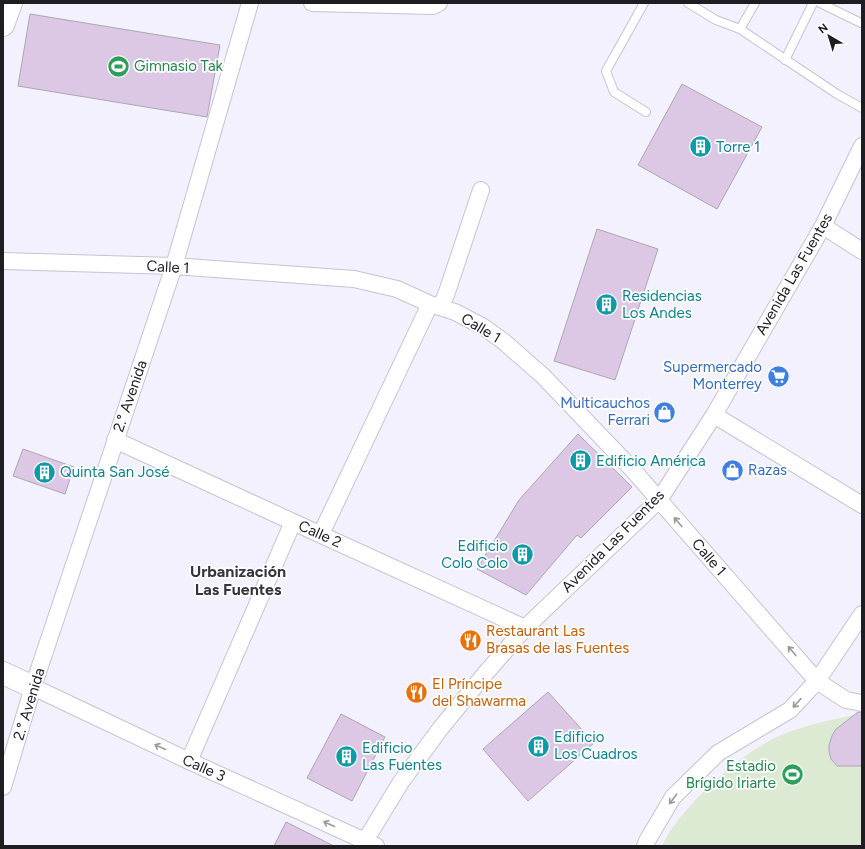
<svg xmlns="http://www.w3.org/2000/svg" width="865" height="849" font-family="Figtree,sans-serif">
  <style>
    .green { fill: #dcead4 }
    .building { fill: #dcc8e5; stroke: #ada6b0 }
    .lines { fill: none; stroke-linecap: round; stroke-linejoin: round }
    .lane-casing { stroke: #c5c4cf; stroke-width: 10 }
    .street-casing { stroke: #c5c4cf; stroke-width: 18 }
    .highway-casing { stroke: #c5c4cf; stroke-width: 24 }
    .lane { stroke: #fff; stroke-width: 8 }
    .street { stroke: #fff; stroke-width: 16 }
    .highway { stroke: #fff; stroke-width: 22 }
    .oneway { stroke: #9a999c }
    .labels { text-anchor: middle; stroke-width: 3.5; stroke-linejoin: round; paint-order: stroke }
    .leisure-label { font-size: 15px; fill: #27864d; stroke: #fff; text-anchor: start }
    .culture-label { font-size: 15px; fill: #0d838f; stroke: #fff; text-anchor: start }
    .street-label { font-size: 15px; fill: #1e1d22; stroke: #fff }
    .shop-label { font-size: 15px; fill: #366cbe; stroke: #fff; text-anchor: end }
    .food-label { font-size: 15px; fill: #c56008; stroke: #fff; text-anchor: start }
    .neighbourhood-label { font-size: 16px; font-weight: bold; fill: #36353e; stroke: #fff }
  </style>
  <rect width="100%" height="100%" fill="#f3f1fd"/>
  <path class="green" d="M854 715 862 716V846H662C679 808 745 748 784 734 806 725 831 720 854 715Z"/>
  <path class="building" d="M30 14 220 45 207 117 18 86Z
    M682 84 762 127 717 209 638 165Z
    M597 229 658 249 615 380 554 361Z
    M578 434 632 487 581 538 577 535 526 595 477 569 519 500Z
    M23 449 74 467 65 494 13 476Z
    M548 692 594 743 528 801 483 749Z
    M858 712H862V766H837L831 759 829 751V745L832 736 835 730Z
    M341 714 385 737 352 801 307 778Z
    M286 822 334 846H274Z"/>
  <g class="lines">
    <defs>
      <path id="lane" d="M644 3 606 71 614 92 646 112
        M688 3 716 20 740 29 837 94 862 108
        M820 3 861 23
        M740 29 755 3
        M785 60 813 3"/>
      <path id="street" d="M312 3 433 6 439 3
        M823 226 862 251
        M3 261 174 266 354 279 397 289 430 304 455 312 482 326 503 341 543 376 632 469 817 681 862 614
        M441 306 447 292 481 190
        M714 415 862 505
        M115 440 293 522 525 628
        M321 534 430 304
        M33 687 189 761 376 846
        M189 761 293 522
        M3 787 33 687 174 266 250 3
        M362 846 401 782 440 729 484 675 525 628 659 500 714 415 823 226 862 146
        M645 846 647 841 673 797 718 753 790 710 817 681 846 700 862 703"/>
      <path id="highway" d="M3 25 11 3
        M3 673 33 687"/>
    </defs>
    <use href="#lane" class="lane-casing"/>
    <use href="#street" class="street-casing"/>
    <use href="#highway" class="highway-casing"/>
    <use href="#lane" class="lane"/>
    <use href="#street" class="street"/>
    <use href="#highway" class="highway"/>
  </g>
  <defs><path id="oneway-shaft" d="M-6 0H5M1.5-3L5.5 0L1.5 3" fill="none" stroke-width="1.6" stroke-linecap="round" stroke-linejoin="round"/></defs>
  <g class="oneway">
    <use href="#oneway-shaft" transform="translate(678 522) rotate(-131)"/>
    <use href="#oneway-shaft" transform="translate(792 651) rotate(-131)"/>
    <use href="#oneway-shaft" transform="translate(797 703) rotate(132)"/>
    <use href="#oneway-shaft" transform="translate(160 747) rotate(-155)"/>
    <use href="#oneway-shaft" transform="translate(673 799) rotate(127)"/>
    <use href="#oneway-shaft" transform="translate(329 824) rotate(-156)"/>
  </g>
  <defs>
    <symbol id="stadium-disc" viewBox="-11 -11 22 22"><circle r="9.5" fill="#2e9e5b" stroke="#fff"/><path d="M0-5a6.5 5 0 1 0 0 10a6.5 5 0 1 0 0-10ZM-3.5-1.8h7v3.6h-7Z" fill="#fff"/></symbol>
    <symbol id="building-disc" viewBox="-11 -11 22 22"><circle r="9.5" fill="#0f9aa8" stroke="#fff"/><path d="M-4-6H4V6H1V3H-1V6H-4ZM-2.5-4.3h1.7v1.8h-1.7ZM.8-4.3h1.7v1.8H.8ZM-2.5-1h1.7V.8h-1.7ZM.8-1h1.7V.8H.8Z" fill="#fff"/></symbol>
    <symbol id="supermarket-disc" viewBox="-11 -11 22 22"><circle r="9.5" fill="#3f7fe0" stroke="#fff"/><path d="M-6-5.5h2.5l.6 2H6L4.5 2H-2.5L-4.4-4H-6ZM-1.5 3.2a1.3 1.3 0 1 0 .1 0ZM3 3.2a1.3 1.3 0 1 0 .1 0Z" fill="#fff"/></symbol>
    <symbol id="shop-disc" viewBox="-11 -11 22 22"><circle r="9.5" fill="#3f7fe0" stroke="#fff"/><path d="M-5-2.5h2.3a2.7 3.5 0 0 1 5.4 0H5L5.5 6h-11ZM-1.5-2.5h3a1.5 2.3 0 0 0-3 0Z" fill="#fff"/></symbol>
    <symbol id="restaurant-disc" viewBox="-11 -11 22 22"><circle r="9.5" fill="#e8710a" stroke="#fff"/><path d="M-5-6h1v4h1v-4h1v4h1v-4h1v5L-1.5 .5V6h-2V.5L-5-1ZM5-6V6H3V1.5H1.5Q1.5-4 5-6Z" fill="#fff"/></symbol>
  </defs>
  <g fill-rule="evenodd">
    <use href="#stadium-disc" x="106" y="54" width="25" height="25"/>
    <use href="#building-disc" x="688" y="134" width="25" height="25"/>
    <use href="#building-disc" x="594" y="292" width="25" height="25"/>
    <use href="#supermarket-disc" x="766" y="364" width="25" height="25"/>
    <use href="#shop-disc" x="652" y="400" width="25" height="25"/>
    <use href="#building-disc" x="568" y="448" width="25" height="25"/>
    <use href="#shop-disc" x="720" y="458" width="25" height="25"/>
    <use href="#building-disc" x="32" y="460" width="25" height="25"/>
    <use href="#building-disc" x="510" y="542" width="25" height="25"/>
    <use href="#restaurant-disc" x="458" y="628" width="25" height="25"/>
    <use href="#restaurant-disc" x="404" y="680" width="25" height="25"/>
    <use href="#building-disc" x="526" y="734" width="25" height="25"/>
    <use href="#building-disc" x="334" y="744" width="25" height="25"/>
    <use href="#stadium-disc" x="780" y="762" width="25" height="25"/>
  </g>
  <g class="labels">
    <g class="leisure-label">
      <text x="134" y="71">Gimnasio Tak</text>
      <text x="776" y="771" text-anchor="end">Estadio<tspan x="776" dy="17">Brígido Iriarte</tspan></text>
    </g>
    <g class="culture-label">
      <text x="716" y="152">Torre 1</text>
      <text x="622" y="301">Residencias<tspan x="622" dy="17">Los Andes</tspan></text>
      <text x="596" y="466">Edificio América</text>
      <text x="60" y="477">Quinta San José</text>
      <text x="508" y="551" text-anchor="end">Edificio<tspan x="508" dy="17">Colo Colo</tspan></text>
      <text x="554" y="742">Edificio<tspan x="554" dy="17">Los Cuadros</tspan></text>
      <text x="362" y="753">Edificio<tspan x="362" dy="17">Las Fuentes</tspan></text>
    </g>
    <g class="street-label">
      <text transform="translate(168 267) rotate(3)" y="5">Calle 1</text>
      <text transform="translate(794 274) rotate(-60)" y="5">Avenida Las Fuentes</text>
      <text transform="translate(481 328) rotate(31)" y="5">Calle 1</text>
      <text transform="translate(130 396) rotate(-71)" y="5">2.° Avenida</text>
      <text transform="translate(320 534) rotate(24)" y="5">Calle 2</text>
      <text transform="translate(613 541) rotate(-45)" y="5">Avenida Las Fuentes</text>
      <text transform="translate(709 557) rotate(49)" y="5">Calle 1</text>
      <text transform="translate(29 704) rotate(-73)" y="5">2.° Avenida</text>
      <text transform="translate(204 768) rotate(24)" y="5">Calle 3</text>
    </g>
    <g class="shop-label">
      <text x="762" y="372">Supermercado<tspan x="762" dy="17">Monterrey</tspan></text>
      <text x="650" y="408">Multicauchos<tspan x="650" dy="17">Ferrari</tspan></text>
      <text x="748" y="475" text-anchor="start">Razas</text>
    </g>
    <g class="food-label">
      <text x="486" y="636">Restaurant Las<tspan x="486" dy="17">Brasas de las Fuentes</tspan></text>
      <text x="432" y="689">El Príncipe<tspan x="432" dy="17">del Shawarma</tspan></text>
    </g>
    <g class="neighbourhood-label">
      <text x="238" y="577">Urbanización<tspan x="238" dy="18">Las Fuentes</tspan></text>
    </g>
  </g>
  <rect width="865" height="849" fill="none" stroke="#1e1d22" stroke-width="8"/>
  <g transform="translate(829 36) rotate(322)" stroke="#ffffff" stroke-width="3" paint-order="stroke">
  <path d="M0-3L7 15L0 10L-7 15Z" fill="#1e1d22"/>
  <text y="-6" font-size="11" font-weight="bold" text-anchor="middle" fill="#1e1d22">N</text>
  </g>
</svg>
